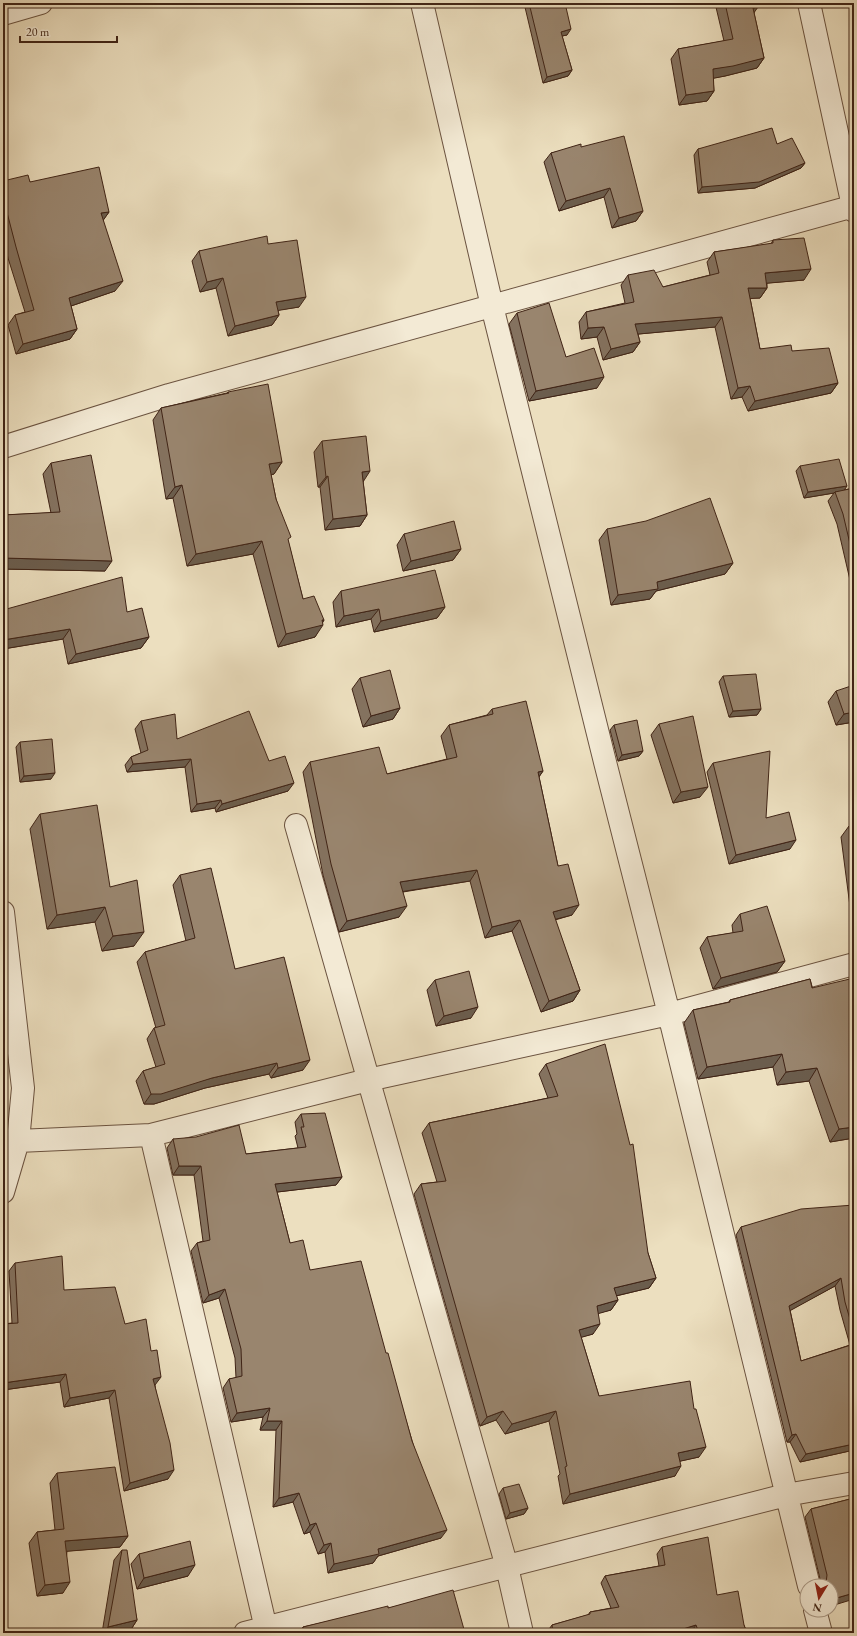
<svg xmlns="http://www.w3.org/2000/svg" width="857" height="1636" font-family="'EB Garamond',serif">
  <style>
    .lines { fill: none; stroke-linecap: round; stroke-linejoin: round }
    .minor-casing { stroke: #6b5340; stroke-width: 24 }
    .minor { stroke: #f3ead5; stroke-width: 22 }
    .wall { fill: #84725f; stroke: #402416; fill-rule: evenodd }
    .shaded-wall { fill: #6b5d4d; stroke: #402416 }
    .building { fill: #99856e; stroke: #402416 }
  </style>
  <rect width="100%" height="100%" fill="#ecdfbf"/>
  <filter id="stains"><feTurbulence type="fractalNoise" baseFrequency=".005" numOctaves="4"/><feColorMatrix values="0 0 0 0 .2 0 0 0 0 .09 0 0 0 0 .02 0 0 0 .5 -.17"/></filter>
  <radialGradient id="worn" r=".72"><stop offset=".6" stop-color="#630" stop-opacity="0"/><stop offset="1" stop-color="#630" stop-opacity=".3"/></radialGradient>
  <g class="lines">
    <defs>
      <path id="minor" d="M422 3 492 306 605 762 669 1014 809 1586
        M809 3 854 211
        M3 14 41 3
        M3 447 169 395 854 206
        M296 825 507 1567 522 1633
        M3 912 23 1088 18 1141 3 1192
        M151 1135 267 1633
        M18 1141 151 1135 368 1080 669 1014 854 964
        M815 1610 821 1633
        M245 1633 786 1495 854 1483"/>
    </defs>
    <use href="#minor" class="minor-casing"/>
    <use href="#minor" class="minor"/>
  </g>
  <path class="wall" d="M524 3H565L567 35 562 36 572 70 568 76 543 83Z
    M715 3H757L754 13 764 58 757 68 725 76 713 78 714 91 707 101 679 105 671 59 678 49 724 41Z
    M777 144 805 163 801 168 755 188 698 193 694 155 698 149Z
    M581 147 643 211 636 221 612 228 604 197 559 211 544 162 551 153Z
    M3 181 30 182 109 212 103 220 115 291 71 306 77 329 70 339 16 354 8 325 15 315 25 312 8 258 3 236Z
    M773 240 804 280 767 283V288L760 298H750L760 349 792 351 838 383 831 393 748 411 742 397 731 399 715 327 638 334 640 342 633 352 603 360 597 337 581 339 579 322 586 312 625 303 621 285 628 275 663 287 710 275 707 262 714 252 771 244Z
    M268 244 299 307 278 310 279 315 272 325 228 336 216 288 200 292 192 261 199 251Z
    M517 313 566 357 597 388 529 401 509 324Z
    M228 392 282 462 274 474 271 475 276 499 288 541 303 599 324 620 315 637 278 647 253 554 187 566 173 498 166 499 153 420 161 408 227 393Z
    M322 441 363 481 367 515 360 526 325 530 320 487H318L314 452Z
    M51 463 105 571 3 569V515L51 513 43 474Z
    M800 466 844 490 854 488V592L853 593 837 524 828 501 834 493 804 498 796 471Z
    M607 529 733 563 725 574 656 591 650 599 611 605 599 540Z
    M404 534 461 549 453 560 403 571 397 545Z
    M341 591 445 607 437 618 374 632 371 619 336 627 333 602Z
    M3 610 127 612 149 637 141 648 68 664 63 639 3 649Z
    M723 676 761 709 757 715 729 717 719 682Z
    M360 678 400 708 393 719 363 727 352 689Z
    M836 691 854 722 836 725 828 702Z
    M492 709 543 771 539 777 558 866 572 915 555 920 580 990 573 1001 541 1012 512 931 485 938 470 881 403 892 399 917 339 932 323 875 303 772 310 762 387 774 447 759 441 736 449 725 487 715Z
    M141 721 177 739 269 761 288 791 216 812 215 808 191 812 185 767 127 772 125 765 131 757 141 753 135 729Z
    M659 724 700 797 673 803 651 735Z
    M614 725 643 751 639 756 618 761 610 730Z
    M20 742 51 779 20 782 16 747Z
    M713 763 766 818 790 849 729 864 707 772Z
    M40 814 110 887 134 946 102 951 95 922 47 929 30 829Z
    M854 825V921L852 922 841 837 849 826Z
    M180 875 235 969 303 1070 271 1078 269 1074 205 1088 154 1104H144L136 1081 143 1071 156 1067 147 1039 154 1028H156L137 962 145 952 186 941 173 885Z
    M740 914 785 961 777 972 713 989 700 948 707 937 733 933 732 925Z
    M810 979 854 1138 830 1142 809 1081 777 1085 773 1067 698 1079 684 1023 693 1010 729 1002 730 1000Z
    M435 980 471 1018 436 1026 427 990Z
    M546 1064 648 1253 656 1278 649 1288 616 1296 618 1300 611 1310 598 1313 593 1334 581 1337 599 1396 699 1457 680 1461 675 1476 563 1504 558 1476 560 1474 549 1421 505 1434 496 1420 480 1426 414 1194 421 1184 437 1182 422 1133 429 1123 548 1098 539 1074Z
    M301 1114 342 1177 336 1185 277 1192 290 1243 310 1270 386 1353 441 1538 378 1556 373 1563 328 1573 325 1552 318 1554 310 1532 304 1534 293 1502 273 1507 276 1430H260L263 1417 231 1422 223 1388 229 1379 236 1378 235 1358 219 1298 203 1303 191 1251 197 1243 203 1241 194 1175H173L167 1148 173 1139 246 1154 298 1148 295 1136 297 1134 295 1122Z
    M854 1205V1450L800 1462 790 1442H787L736 1235 741 1227ZM835 1286 840 1310 850 1345 801 1361 790 1310Z
    M15 1263 125 1324 155 1385 168 1479 124 1491 109 1398 64 1407 60 1382 3 1390V1324L12 1323 9 1271Z
    M57 1473 128 1536 120 1547 67 1551 63 1593 37 1596 29 1543 37 1532 55 1530 50 1483Z
    M503 1488 528 1508 524 1514 506 1519 499 1494Z
    M854 1498 831 1606V1586H821V1583L805 1517 811 1509Z
    M662 1547 717 1595 744 1625 747 1633H692L691 1632 689 1633H547V1632L552 1625 588 1615 590 1612 611 1608 601 1583 605 1576 659 1566 657 1554Z
    M122 1550 137 1620 130 1631 121 1633H102L114 1560Z
    M139 1554 188 1576 137 1589 131 1564Z
    M388 1608 465 1633H299L303 1627Z"/>
  <path class="shaded-wall" d="M758 7 751 17 753 8Z
    M571 29 567 35 557 37 561 32Z
    M764 58 757 68 725 76 705 80 713 69Z
    M572 70 568 76 543 83 547 77Z
    M714 91 707 101 679 105 686 95Z
    M805 163 801 168 755 188 698 193 702 187Z
    M610 188 604 197 559 211 566 201Z
    M643 211 636 221 612 228 619 218Z
    M109 212 102 222 101 213Z
    M811 269 804 280 758 284 765 273Z
    M223 278 216 288 200 292 207 282Z
    M123 281 115 291 62 309 69 298Z
    M748 288H767L760 298 741 299Z
    M306 297 299 307 269 312 276 302Z
    M279 315 272 325 228 336 235 326Z
    M722 317 715 327 628 335 635 324Z
    M604 327 597 337 581 339 588 328Z
    M77 329 70 339 16 354 23 344Z
    M640 342 633 352 603 360 611 349Z
    M604 377 597 388 529 401 536 391Z
    M838 383 831 393 748 411 755 401Z
    M750 386 742 397 731 399 738 388Z
    M282 462 274 474 260 477 269 464Z
    M370 471 363 482 362 472Z
    M328 476 320 487H318L326 477Z
    M182 485 173 498 166 499 175 487Z
    M847 486 843 492H835L834 493 804 498 808 492Z
    M367 515 360 526 325 530 333 519Z
    M262 541 253 554 187 566 196 554Z
    M461 549 453 560 403 571 411 561Z
    M3 558 112 561 105 571 3 569Z
    M733 563 725 574 656 591 650 599 611 605 618 595 657 582Z
    M445 607 437 618 374 632 381 621Z
    M379 609 371 619 336 627 344 616Z
    M324 620 320 626 323 625 315 637 278 647 286 634Z
    M70 629 63 639 3 649V640Z
    M149 637 141 648 68 664 76 654Z
    M400 708 393 719 363 727 371 716Z
    M761 709 757 715 729 717 733 711Z
    M854 712V722L836 725 844 714Z
    M643 751 639 756 618 761 622 755Z
    M191 759 185 767 127 772 133 764Z
    M543 771 535 782 538 772Z
    M55 773 51 779 20 782 24 776Z
    M294 783 288 791 216 812 222 804Z
    M708 787 700 797 673 803 681 792Z
    M221 800 215 808 191 812 197 804Z
    M796 840 790 849 729 864 736 855Z
    M477 870 470 881 393 893 400 882Z
    M579 905 572 915 545 922 553 912Z
    M407 906 399 917 339 932 347 921Z
    M105 907 95 922 47 929 57 915Z
    M520 920 512 931 485 938 492 927Z
    M144 932 134 946 102 951 113 936Z
    M785 961 777 972 713 989 721 978Z
    M580 990 573 1001 541 1012 549 1001Z
    M478 1007 471 1018 436 1026 444 1016Z
    M782 1054 773 1067 698 1079 707 1067Z
    M310 1060 303 1070 271 1078 278 1068Z
    M277 1063 269 1074 205 1088 154 1104H144L151 1094 212 1078Z
    M817 1068 809 1081 777 1085 786 1072Z
    M854 1127V1138L830 1142 839 1129Z
    M179 1166H201L194 1175H173Z
    M342 1177 336 1185 269 1193 275 1184Z
    M656 1278 649 1288 607 1298 614 1288Z
    M841 1278 835 1286 784 1314 789 1306Z
    M225 1289 219 1298 203 1303 209 1295Z
    M618 1300 611 1310 590 1316 597 1306Z
    M600 1324 593 1334 572 1340 579 1330Z
    M66 1374 60 1382 3 1390V1383Z
    M161 1377 155 1385 147 1387 153 1379Z
    M115 1390 109 1398 64 1407 70 1398Z
    M270 1408 263 1417 231 1422 237 1413Z
    M503 1411 496 1420 480 1426 487 1417Z
    M556 1411 549 1421 505 1434 512 1424Z
    M267 1421H282L276 1430H260Z
    M796 1434 790 1442H787L792 1435Z
    M854 1444V1450L800 1462 806 1454Z
    M706 1447 699 1457 672 1463 678 1453Z
    M681 1466 675 1476 563 1504 570 1494Z
    M174 1470 168 1479 124 1491 130 1483Z
    M299 1493 293 1502 273 1507 279 1498Z
    M528 1508 524 1514 506 1519 510 1513Z
    M316 1523 310 1532 304 1534 310 1525Z
    M447 1530 441 1538 378 1556 373 1563 328 1573 334 1564 378 1549Z
    M128 1536 120 1547 58 1552 65 1541Z
    M331 1543 325 1552 318 1554 324 1545Z
    M195 1565 188 1576 137 1589 144 1578Z
    M70 1582 63 1593 37 1596 45 1585Z
    M854 1593V1599L831 1606V1601L833 1599Z
    M137 1620 130 1631 121 1633H104L108 1627Z
    M696 1625 691 1632 689 1633H670Z"/>
  <path class="building" d="M529 3H565L571 29 561 32 572 70 547 77Z
    M725 3H757L758 7 753 8 764 58 733 66 713 69 714 91 686 95 678 49 733 39Z
    M772 128 777 144 792 138 805 163 759 182 702 187 698 149Z
    M624 136 643 211 619 218 610 188 566 201 551 153 581 144V147Z
    M99 167 109 212 101 213 123 281 69 298 77 329 23 344 15 315 34 310 16 247 3 197V181L28 175 30 182Z
    M267 236 268 244 297 240 306 297 276 302 279 315 235 326 223 278 207 282 199 251Z
    M804 238 811 269 765 273 767 288H748L760 349 791 345 792 351 829 348 838 383 755 401 750 386 738 388 722 317 635 324 640 342 611 349 604 327 588 328 586 312 634 302 628 275 654 270 663 287 719 273 714 252 773 243V240Z
    M549 303 566 357 594 348 604 377 536 391 517 313Z
    M268 384 282 462 269 464 276 499 291 537 288 539 303 599 314 596 324 620H322L323 625 286 634 262 541 196 554 182 485 175 487 161 408 229 393 228 392Z
    M366 436 370 471 362 472 367 515 333 519 328 476 326 477 322 441Z
    M91 455 112 561 3 558V515L60 512 51 463Z
    M839 459 847 486 808 492 800 466Z
    M854 488V561L843 514 835 492Z
    M710 498 733 563 657 582 658 589 618 595 607 529 646 521Z
    M454 521 461 549 411 561 404 534Z
    M435 570 445 607 381 621 379 609 344 616 341 591Z
    M122 577 127 612 142 608 149 637 76 654 70 629 3 640V610Z
    M390 670 400 708 371 716 360 678Z
    M756 674 761 709 733 711 723 676Z
    M854 685V712L844 714 836 691Z
    M526 701 543 771 538 772 558 866 568 864 579 905 553 912 580 990 549 1001 520 920 492 927 477 870 400 882 407 906 347 921 331 864 310 762 379 747 387 774 457 757 449 725 493 714 492 709Z
    M249 711 269 761 285 756 294 783 222 804 221 800 197 804 191 759 133 764 131 757 148 750 141 721 175 714 177 739Z
    M693 716 708 787 681 792 659 724Z
    M637 720 643 751 622 755 614 725Z
    M52 739 55 773 24 776 20 742Z
    M770 751 766 818 789 812 796 840 736 855 713 763Z
    M97 805 110 887 137 880 144 932 113 936 105 907 57 915 40 814Z
    M854 825V867L849 826Z
    M211 868 235 969 284 957 310 1060 278 1068 277 1063 212 1078 161 1094H151L143 1071 165 1064 154 1028 165 1025 145 952 195 938 180 875Z
    M767 906 785 961 721 978 707 937 743 931 740 914Z
    M469 971 478 1007 444 1016 435 980Z
    M854 978V1127L839 1129 817 1068 786 1072 782 1054 707 1067 693 1010 730 1002V1000L810 979 812 988Z
    M605 1044 630 1145 633 1144 648 1253 656 1278 614 1288 618 1300 597 1306 600 1324 579 1330 599 1396 690 1381 694 1409H696L706 1447 678 1453 681 1466 570 1494 565 1467 567 1466 556 1411 512 1424 503 1411 487 1417 421 1184 446 1181 429 1123 558 1096 546 1064Z
    M325 1113 342 1177 275 1184 290 1243 303 1240 310 1270 361 1261 386 1353H388L412 1441 447 1530 378 1549 379 1554 334 1564 331 1543 324 1545 316 1523 310 1525 299 1493 279 1498 282 1421H267L270 1408 237 1413 229 1379 242 1376 241 1349 225 1289 209 1295 197 1243 210 1240 201 1166H179L173 1139 196 1137 239 1125 246 1154 306 1147 301 1127H304L301 1114Z
    M854 1205V1333L845 1302 841 1278 789 1306 801 1361 854 1344V1444L806 1454 796 1434 792 1435 741 1227 801 1209Z
    M62 1256 64 1290 115 1287 125 1324 146 1319 151 1351 157 1350 161 1377 153 1379 170 1443 174 1470 130 1483 115 1390 70 1398 66 1374 3 1383V1324L18 1323 15 1263Z
    M115 1467 128 1536 65 1541 70 1582 45 1585 37 1532 64 1529 57 1473Z
    M519 1484 528 1508 510 1513 503 1488Z
    M854 1498V1593L833 1599 831 1595V1586H827L826 1583 827 1575 811 1509Z
    M708 1537 717 1595 738 1591 744 1625 747 1633H699L696 1625 670 1633H553L552 1625 590 1614V1612L619 1607 605 1576 665 1565 662 1547Z
    M190 1541 195 1565 144 1578 139 1554Z
    M122 1550H127L137 1620 108 1627Z
    M453 1590 465 1633H305L303 1627 388 1606V1608Z"/>
  <rect width="857" height="1636" fill="none" stroke="#ecdfbf" stroke-width="16"/>
  <rect x="4" y="4" width="849" height="1628" fill="none" stroke="#402416" stroke-width="2"/>
  <rect x="8" y="8" width="841" height="1620" fill="none" stroke="#402416"/>
  <g transform="translate(819 1598) rotate(190)"><circle r="19" fill="#f3ead5" stroke="#ab9b89"/>
  <path d="M0-3L7 15L0 10L-7 15Z" fill="#8f2418"/>
  <text y="-6" font-size="11" font-weight="bold" text-anchor="middle" fill="#402416">N</text>
  </g>
  <path d="M20 36v6h97v-6" fill="none" stroke="#402416" stroke-width="2"/>
  <text x="26" y="36" font-size="12" fill="#402416" stroke="#f3ead5" stroke-width="3" paint-order="stroke">20 m</text>
  <rect width="100%" height="100%" filter="url(#stains)"/>
  <rect width="100%" height="100%" fill="url(#worn)"/>
</svg>
